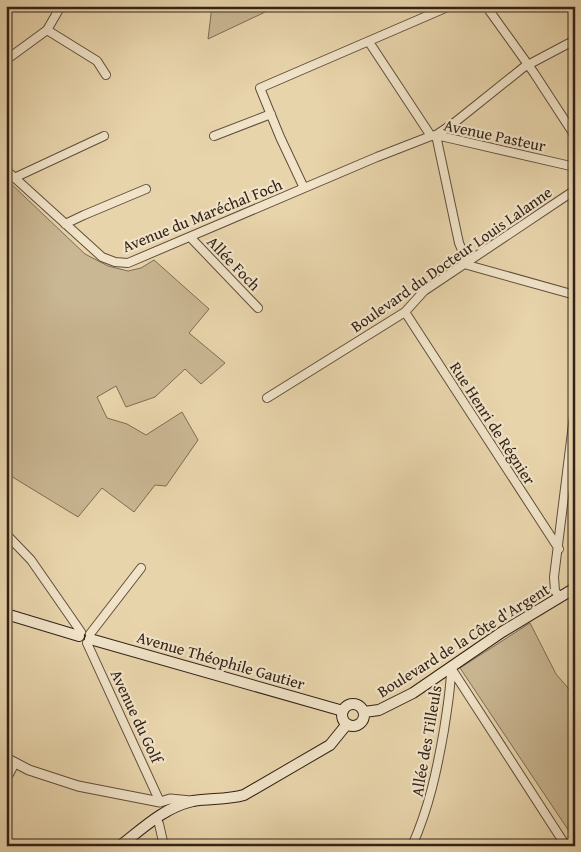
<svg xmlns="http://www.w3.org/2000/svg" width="581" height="852" font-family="'Gentium Book Plus',serif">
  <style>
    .green { fill: #c9b692; stroke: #7e6c54 }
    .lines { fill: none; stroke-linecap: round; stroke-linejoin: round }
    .minor-casing { stroke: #604e3c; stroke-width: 10 }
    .tertiary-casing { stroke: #604e3c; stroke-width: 11 }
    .secondary-casing { stroke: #332217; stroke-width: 12 }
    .minor { stroke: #f0e3c8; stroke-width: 8 }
    .tertiary { stroke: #f0e3c8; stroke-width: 9 }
    .secondary { stroke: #f0e3c8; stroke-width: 10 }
    .labels { text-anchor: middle; stroke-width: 4.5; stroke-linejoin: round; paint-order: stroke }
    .street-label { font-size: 16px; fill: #332217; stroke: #f0e3c8 }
  </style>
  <rect width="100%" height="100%" fill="#e8d4ab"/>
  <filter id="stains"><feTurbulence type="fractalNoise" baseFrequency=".004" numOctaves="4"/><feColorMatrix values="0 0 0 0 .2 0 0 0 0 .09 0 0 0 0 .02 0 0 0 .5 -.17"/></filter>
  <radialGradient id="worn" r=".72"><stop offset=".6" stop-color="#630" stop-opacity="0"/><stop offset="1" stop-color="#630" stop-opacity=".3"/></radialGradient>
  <path class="green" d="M212 6H278L208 39Z
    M6 179 85 254 108 266 128 271 141 268 154 260 209 309 189 333 225 363 201 384 185 369 155 397 126 407 116 386 97 397 107 418 127 424 146 435 182 412 198 440 166 486 155 485 134 512 102 488 78 517 6 473Z
    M530 623 556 674 575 696V840L460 668Z"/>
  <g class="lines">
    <defs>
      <path id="minor" d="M486 6 534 73 575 136
        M47 30 97 61 106 75
        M369 42 431 136 436 135 575 167
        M6 60 47 30 61 6
        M214 136 271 114
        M6 170 102 257 115 262 128 263 377 157 431 136
        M14 178 104 136
        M304 188 280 137 260 88 450 6
        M65 224 84 215 146 189
        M190 237 258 308
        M467 262 459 243 436 135 454 123 524 67 575 40
        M464 264 575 295
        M405 312 559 549
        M267 398 405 312 424 291 575 190
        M6 534 31 560 81 632
        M560 597 555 591 554 577 575 408
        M90 634 141 568
        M87 643 160 802
        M451 668 566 846
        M6 780 15 763
        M156 818 159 824 164 846
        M412 846C429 808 437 770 444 730 447 709 451 689 451 668"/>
      <path id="tertiary" d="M6 758 29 770 78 786 160 802 170 799 191 801"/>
      <path id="secondary" d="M6 614 79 636
        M90 639 343 711
        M342 715a11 11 0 1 1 22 0a11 11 0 1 1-22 0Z
        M364 712 379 710 413 693 502 632 575 588
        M120 846C143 828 165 807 193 801 210 798 227 800 244 795L330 745 347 724"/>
    </defs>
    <use href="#minor" class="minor-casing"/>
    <use href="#tertiary" class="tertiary-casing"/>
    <use href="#secondary" class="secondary-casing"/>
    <use href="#minor" class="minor"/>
    <use href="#tertiary" class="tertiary"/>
    <use href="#secondary" class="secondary"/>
  </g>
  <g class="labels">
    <g class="street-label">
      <text transform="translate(495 135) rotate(12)" y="6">Avenue Pasteur</text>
      <text transform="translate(202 215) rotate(-22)" y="6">Avenue du Maréchal Foch</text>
      <text transform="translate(451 259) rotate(-35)" y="6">Boulevard du Docteur Louis Lalanne</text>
      <text transform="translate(234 263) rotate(46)" y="6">Allée Foch</text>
      <text transform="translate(493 423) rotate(57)" y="6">Rue Henri de Régnier</text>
      <text transform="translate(463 640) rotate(-32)" y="6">Boulevard de la Côte d'Argent</text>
      <text transform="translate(221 660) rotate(16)" y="6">Avenue Théophile Gautier</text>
      <text transform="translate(137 716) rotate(65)" y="6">Avenue du Golf</text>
      <text transform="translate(426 741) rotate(-80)" y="6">Allée des Tilleuls</text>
    </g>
  </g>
  <rect width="581" height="852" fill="none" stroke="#e8d4ab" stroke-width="25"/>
  <rect x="8" y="8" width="566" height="837" fill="none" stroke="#332217" stroke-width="2.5"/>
  <rect x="12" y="12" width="556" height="827" fill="none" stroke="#332217"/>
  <rect width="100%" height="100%" filter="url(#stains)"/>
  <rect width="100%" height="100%" fill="url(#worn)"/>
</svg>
